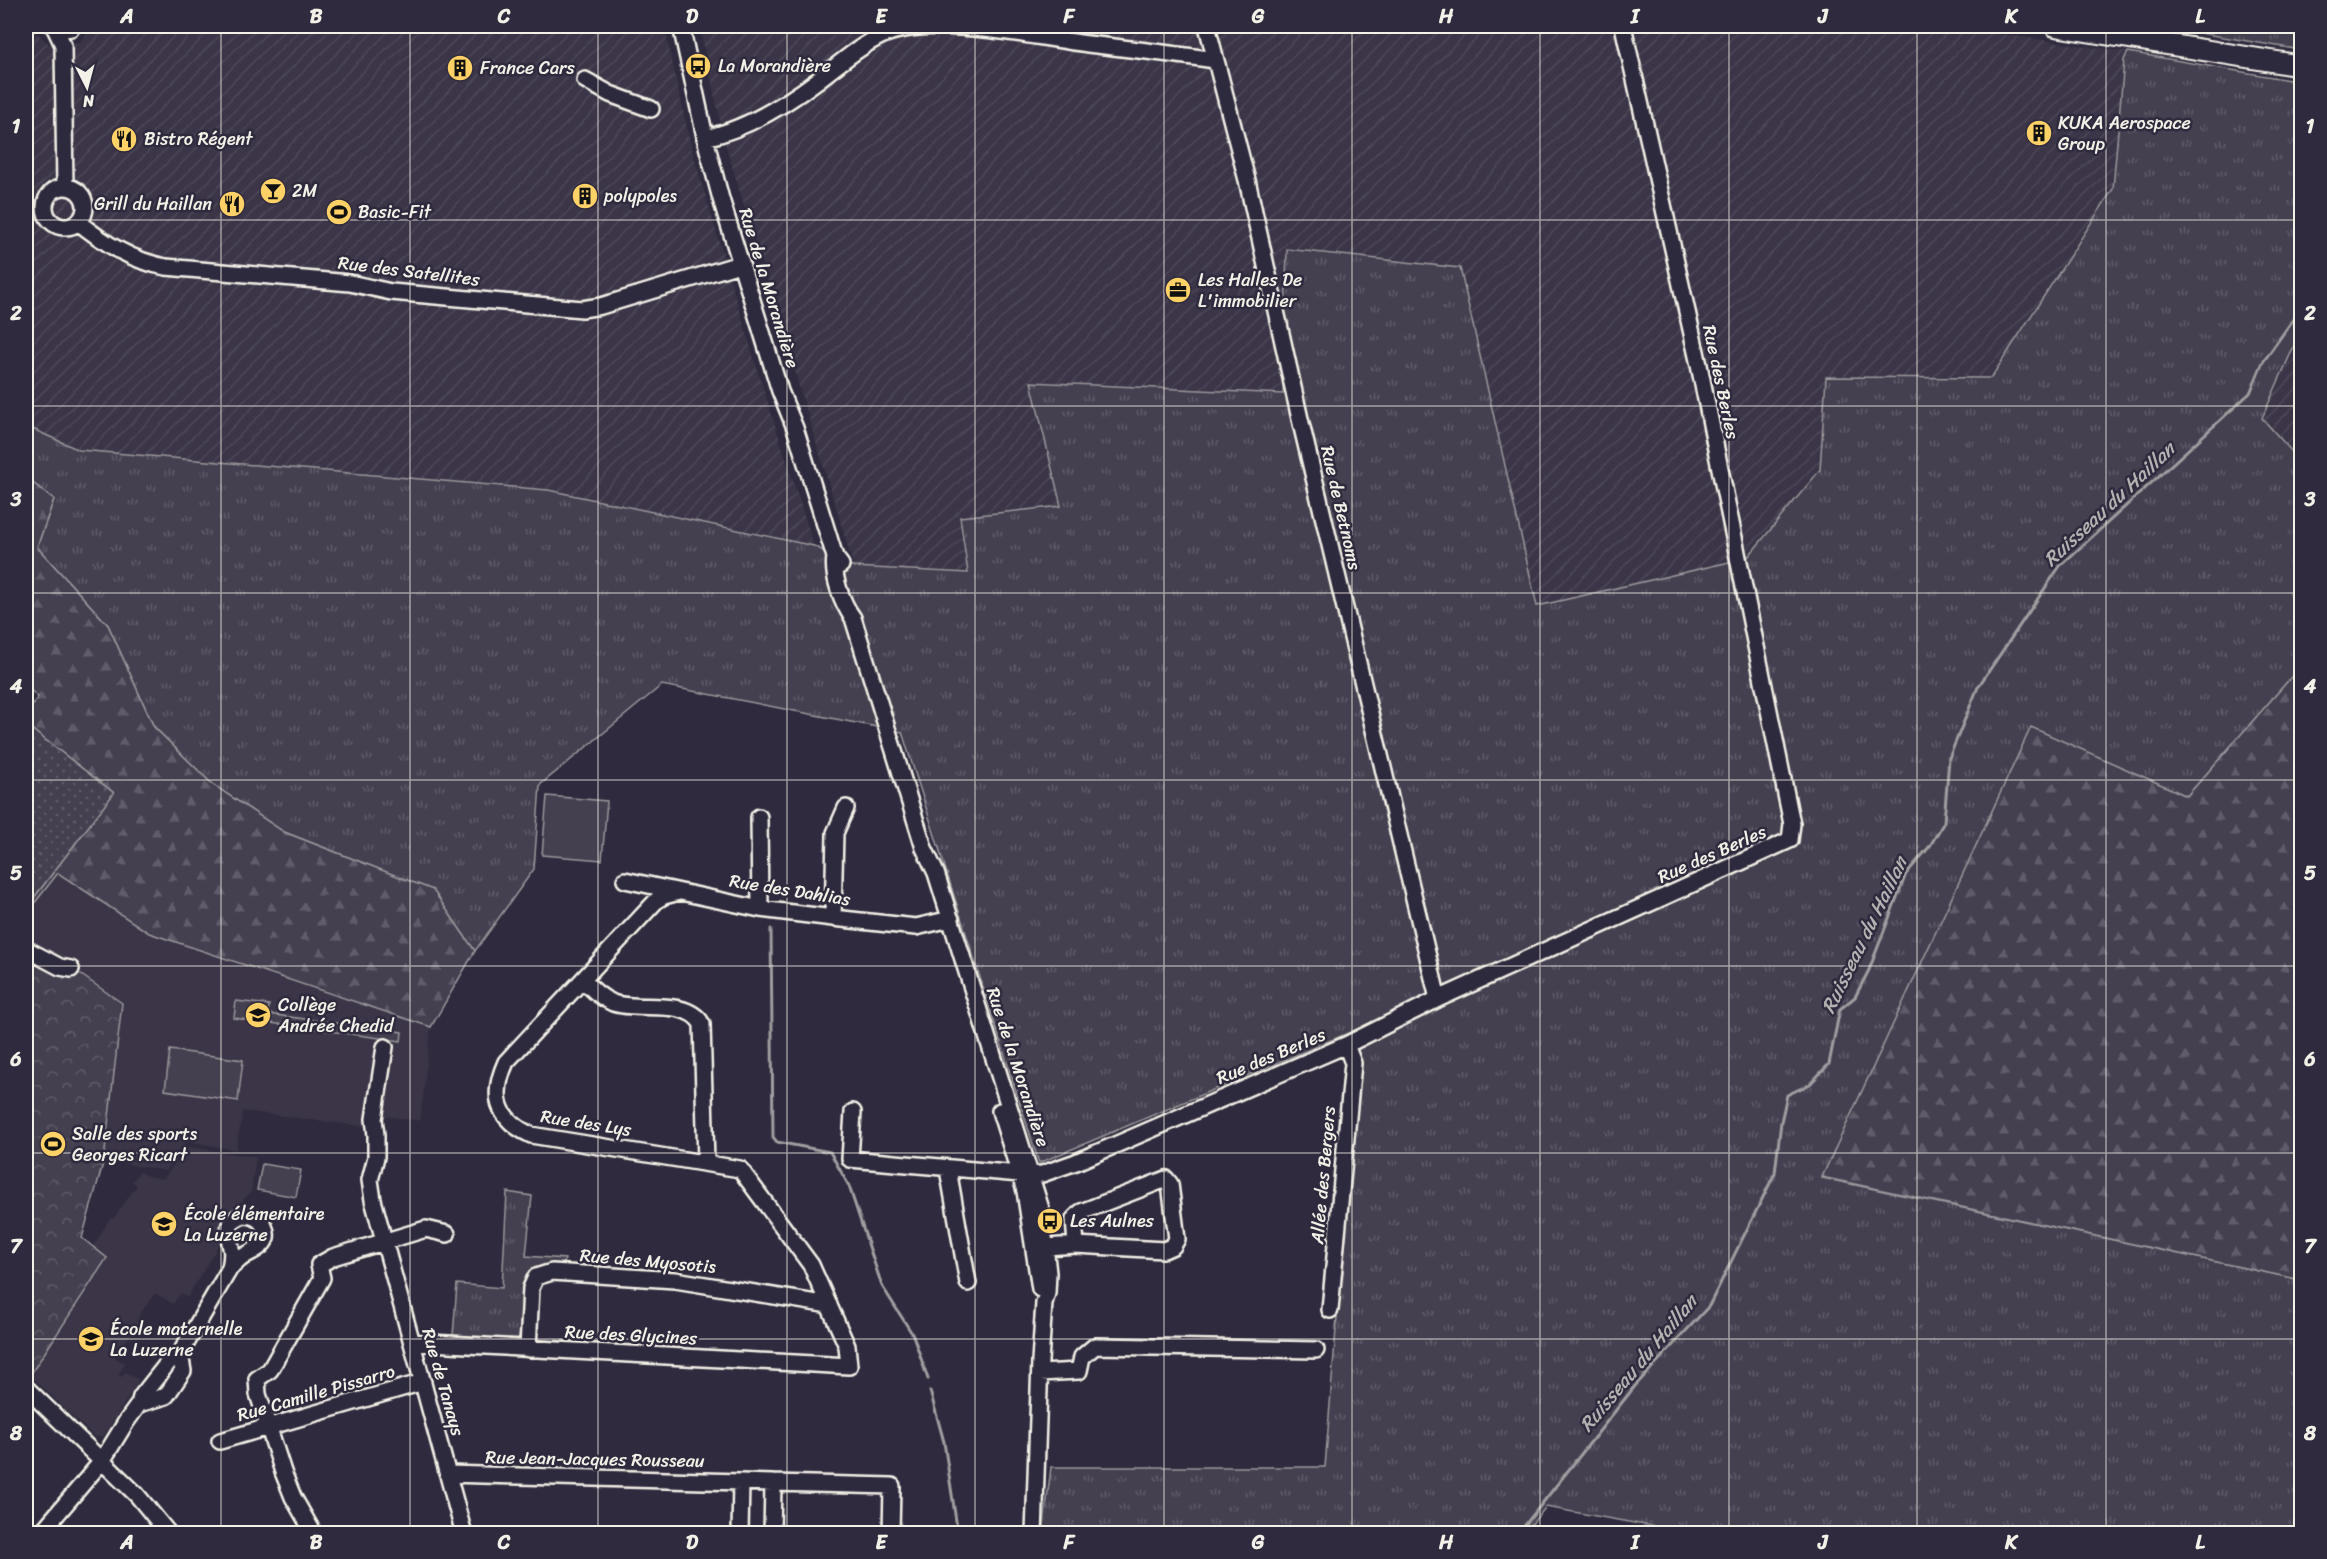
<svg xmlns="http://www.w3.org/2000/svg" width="2327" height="1559" font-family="Sriracha,sans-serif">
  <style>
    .built { fill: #3b3647 }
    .industrial { fill: url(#industrial-furrows) }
    .grass { fill: url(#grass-tufts); stroke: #9c989c; stroke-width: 1.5 }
    .forest { fill: url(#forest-firs); stroke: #9c989c; stroke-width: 1.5 }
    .park { fill: url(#park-crowns); stroke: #9c989c; stroke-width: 1.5 }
    .garden { fill: url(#garden-dots); stroke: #9c989c; stroke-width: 1.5 }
    .pitch { fill: #454050; stroke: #9c989c; stroke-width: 1.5 }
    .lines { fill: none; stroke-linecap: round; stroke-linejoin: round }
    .stream { stroke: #a19ea0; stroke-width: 3 }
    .minor-casing { stroke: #f4f1e8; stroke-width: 20 }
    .major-casing { stroke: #f4f1e8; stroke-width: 24 }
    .minor { stroke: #2f2a3d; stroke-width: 15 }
    .major { stroke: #2f2a3d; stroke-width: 20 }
    .grid { fill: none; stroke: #f4f1e8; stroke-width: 1.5; stroke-opacity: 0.55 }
    .labels { text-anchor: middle; stroke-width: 5; stroke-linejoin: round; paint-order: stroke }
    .poi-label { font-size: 18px; fill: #f4f1e8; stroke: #2f2a3d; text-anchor: start }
    .street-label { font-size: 18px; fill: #f4f1e8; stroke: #2f2a3d }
    .water-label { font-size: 20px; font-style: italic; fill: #b6b2b2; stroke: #2f2a3d }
    .neatline { fill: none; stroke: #f4f1e8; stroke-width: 2 }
    .grid-label { font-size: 20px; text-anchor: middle; font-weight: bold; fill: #f4f1e8 }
  </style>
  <defs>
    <pattern id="industrial-furrows" width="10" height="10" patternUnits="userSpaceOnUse" patternTransform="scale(1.5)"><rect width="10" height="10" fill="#3b3647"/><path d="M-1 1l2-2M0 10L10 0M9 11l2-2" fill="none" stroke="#4e4a59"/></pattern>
    <pattern id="grass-tufts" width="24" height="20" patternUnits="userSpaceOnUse" patternTransform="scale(1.5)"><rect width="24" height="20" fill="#454050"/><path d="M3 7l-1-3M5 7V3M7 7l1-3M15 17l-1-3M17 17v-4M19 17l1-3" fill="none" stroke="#605c69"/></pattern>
    <pattern id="forest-firs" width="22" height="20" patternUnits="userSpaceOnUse" patternTransform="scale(1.5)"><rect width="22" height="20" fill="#454050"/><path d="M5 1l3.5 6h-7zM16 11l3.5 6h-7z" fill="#605c69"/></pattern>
    <pattern id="park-crowns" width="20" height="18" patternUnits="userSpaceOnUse" patternTransform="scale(1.5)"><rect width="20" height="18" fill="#454050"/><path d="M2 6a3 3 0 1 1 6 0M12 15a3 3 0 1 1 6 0" fill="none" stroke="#605c69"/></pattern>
    <pattern id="garden-dots" width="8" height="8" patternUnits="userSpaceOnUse" patternTransform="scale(1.5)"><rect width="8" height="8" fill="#454050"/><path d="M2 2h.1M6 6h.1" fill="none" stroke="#605c69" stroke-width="1.8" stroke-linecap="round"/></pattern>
  </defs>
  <rect width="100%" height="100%" fill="#2f2a3d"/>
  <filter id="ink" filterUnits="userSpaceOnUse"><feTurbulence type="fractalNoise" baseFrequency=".0167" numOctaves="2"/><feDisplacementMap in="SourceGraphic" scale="12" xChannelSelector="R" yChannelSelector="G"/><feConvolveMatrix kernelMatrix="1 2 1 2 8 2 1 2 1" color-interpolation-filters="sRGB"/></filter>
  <g filter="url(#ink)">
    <path class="built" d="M57 867 149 933 431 1027 420 1121 385 1116 383 1156 368 1127 243 1111 236 1150 187 1141 166 1171 104 1160 122 1003 26 937V908Z
      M188 1147 256 1157 251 1192 226 1217 220 1230 218 1246 187 1298 181 1293 173 1304 155 1293 138 1317 140 1319 115 1358 125 1363 118 1375 122 1377 125 1372 139 1380 104 1436 94 1437 30 1375 107 1259 93 1247 110 1218 113 1219 137 1185 132 1181 140 1172 147 1176 163 1179Z"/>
    <path class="industrial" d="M93 26H664L692 150 758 372 814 546 548 490 79 450 26 426V238L32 226 26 223V27H30L49 44 79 43Z
      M699 26H1945L2128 52 2124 61 2113 189 1991 379 1826 377 1820 470 1747 558 1537 606 1460 268 1287 250 1283 394 1031 382 1061 506 960 517 969 573 854 567 725 143Z
      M2301 330V462L2262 418Z"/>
    <path class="grass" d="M2201 26H2301V50L2199 33Z
      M2128 52 2301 82V330L2262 418 2301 462V666L2187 796 2031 728 1822 1178 2301 1280V1533L1695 1534 1546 1507 1524 1533H1043L1051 1467H1325L1360 1028 1039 1163 902 732 662 685 540 785 534 869 475 951 433 890 284 832 212 784 154 727 108 625 37 547 54 499 26 478V426L79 450 548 490 814 546 854 567 968 573 960 517 1061 506 1031 382 1283 394 1287 249 1460 268 1537 606 1747 558 1820 470 1826 377 1991 378 2113 189 2124 60Z
      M507 1192 532 1196 526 1256 565 1259 564 1264C508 1258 529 1307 518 1339L513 1341 453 1336 457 1284 502 1288Z"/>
    <path class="forest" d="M2141 26H2201L2199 33Z
      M26 478 54 499 37 547 108 625 154 727 212 784 284 832 433 890 475 951 431 1027 149 933 58 873 26 914V908L114 793 26 725V715L38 697 26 686Z
      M2301 666V1280L1822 1177 2031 727 2187 796Z"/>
    <path class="park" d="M26 937 122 1003 104 1160 82 1238 107 1258 30 1375 26 1371V1279L33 1268 26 1261Z"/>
    <path class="garden" d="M26 725 114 793 26 908Z"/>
    <path class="pitch" d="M547 796 607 801 602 860 542 855Z
      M236 1001 269 1005 268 1014 402 1032 401 1041 234 1018Z
      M170 1050 243 1060 238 1101 165 1090Z
      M262 1164 301 1170 296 1197 257 1190Z"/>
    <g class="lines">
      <path class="stream" d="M771 929 773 1137 777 1142 830 1152 849 1186 882 1286 913 1335 928 1379
        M930 1391 944 1442 958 1534
        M1518 1534 1635 1386 1709 1306 1775 1173 1781 1122 1787 1095 1810 1084 1829 1064 1840 1009 1855 997 1869 970 1906 874 1930 846 1944 822 1949 758 1978 687 2060 566 2250 393 2263 362 2302 307"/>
      <defs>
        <path id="minor" d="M54 26 63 45 65 187
          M681 26 707 146 721 199 780 391 795 428 835 557 841 565
          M1207 26 1247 180 1300 419 1438 999
          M585 80 610 94 651 109
          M705 138C746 129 785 105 818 80 838 65 858 47 881 36 930 13 1034 37 1088 44 1131 49 1173 54 1215 60
          M45 207a20 20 0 1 1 40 0a20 20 0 1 1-40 0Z
          M78 222C104 243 132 261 166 267L350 283 391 292 582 309 601 306 733 266 741 262
          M835 557C832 576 842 603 853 618L924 848 936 873 1041 1209 1048 1273 1047 1293 1044 1303 1040 1361 1034 1534
          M759 817 760 909
          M625 880 760 909 833 918 916 927 951 919
          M833 918 835 833 846 808
          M26 949 60 967 71 969
          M583 980C592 989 601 998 613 1003 639 1012 686 997 702 1024L706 1162
          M385 1047 374 1119 376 1135V1157L370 1180 373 1200 464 1534
          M1000 1111 1025 1191 1040 1289
          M853 1112 850 1159 1031 1175 1042 1174 1076 1162 1346 1045 1438 999 1790 840 1792 824 1699 365 1623 26
          M948 1169 968 1283
          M244 1215C252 1215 260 1218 264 1226 272 1243 257 1249 246 1255 240 1258 235 1264 230 1268 231 1262 233 1254 231 1248 228 1232 224 1222 244 1215Z
          M1046 1247 1076 1245 1164 1250 1173 1246 1177 1239 1170 1184 1166 1179 1081 1212 1074 1219 1076 1245
          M1330 1310 1353 1063 1346 1045
          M412 1342 849 1366 847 1346 811 1265 740 1169 531 1135C496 1119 491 1095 506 1062L657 900 664 896 679 892
          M528 1349 531 1288 536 1277 552 1272 675 1280 829 1305
          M1040 1373 1079 1371 1082 1357 1095 1346 1316 1350
          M26 1388 137 1495 169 1534
          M139 1404 166 1396 183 1371 180 1354
          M220 1441 423 1382
          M448 1474 741 1482
          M773 1483 892 1486 891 1534
          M40 1534 102 1461 126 1422 139 1404 141 1397 171 1359 180 1354 230 1268
          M314 1534 293 1497 283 1472 258 1394 257 1379 270 1370 322 1278 319 1265 333 1257 426 1229 447 1234
          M740 1534 741 1482 773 1483 772 1534"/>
        <path id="major" d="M56 26H70
          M2055 26 2302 66"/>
      </defs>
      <use href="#minor" class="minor-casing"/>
      <use href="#major" class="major-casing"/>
      <use href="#minor" class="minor"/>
      <use href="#major" class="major"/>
    </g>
  </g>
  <path class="grid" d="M221 26V1534M410 26V1534M598 26V1534M787 26V1534M975 26V1534M1164 26V1534M1352 26V1534M1540 26V1534M1729 26V1534M1917 26V1534M2106 26V1534M26 220H2302M26 406H2302M26 593H2302M26 780H2302M26 966H2302M26 1153H2302M26 1339H2302"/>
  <defs>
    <symbol id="bus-disc" viewBox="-11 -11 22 22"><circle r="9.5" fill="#ffd166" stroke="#2f2a3d"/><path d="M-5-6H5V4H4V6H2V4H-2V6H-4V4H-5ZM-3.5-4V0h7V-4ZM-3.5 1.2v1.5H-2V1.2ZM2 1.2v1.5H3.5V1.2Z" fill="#111"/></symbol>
    <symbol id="building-disc" viewBox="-11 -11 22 22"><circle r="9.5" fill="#ffd166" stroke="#2f2a3d"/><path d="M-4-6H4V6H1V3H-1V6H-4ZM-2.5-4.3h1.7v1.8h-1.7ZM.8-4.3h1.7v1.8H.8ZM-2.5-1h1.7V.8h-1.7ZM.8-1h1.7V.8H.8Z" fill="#111"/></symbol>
    <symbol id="restaurant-disc" viewBox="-11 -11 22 22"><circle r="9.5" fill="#ffd166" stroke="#2f2a3d"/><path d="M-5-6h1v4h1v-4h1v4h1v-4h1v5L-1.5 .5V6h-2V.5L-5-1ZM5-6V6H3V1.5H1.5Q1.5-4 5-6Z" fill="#111"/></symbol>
    <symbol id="bar-disc" viewBox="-11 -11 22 22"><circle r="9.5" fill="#ffd166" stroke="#2f2a3d"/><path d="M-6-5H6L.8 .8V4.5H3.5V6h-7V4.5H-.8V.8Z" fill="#111"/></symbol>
    <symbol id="stadium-disc" viewBox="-11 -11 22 22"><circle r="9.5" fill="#ffd166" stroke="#2f2a3d"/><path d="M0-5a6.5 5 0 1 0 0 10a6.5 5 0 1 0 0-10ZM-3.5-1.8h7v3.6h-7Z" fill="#111"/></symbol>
    <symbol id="office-disc" viewBox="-11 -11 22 22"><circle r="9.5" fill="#ffd166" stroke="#2f2a3d"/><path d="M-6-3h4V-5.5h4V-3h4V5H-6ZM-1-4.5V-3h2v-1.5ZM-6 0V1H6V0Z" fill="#111"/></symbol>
    <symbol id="school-disc" viewBox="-11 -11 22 22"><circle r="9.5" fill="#ffd166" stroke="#2f2a3d"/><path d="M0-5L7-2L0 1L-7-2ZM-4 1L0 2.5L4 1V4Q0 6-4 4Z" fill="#111"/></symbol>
  </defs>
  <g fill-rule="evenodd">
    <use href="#bus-disc" x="683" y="51" width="30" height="30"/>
    <use href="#building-disc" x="445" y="53" width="30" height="30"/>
    <use href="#building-disc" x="2024" y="118" width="30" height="30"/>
    <use href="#restaurant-disc" x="109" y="124" width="30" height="30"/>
    <use href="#bar-disc" x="258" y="176" width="30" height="30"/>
    <use href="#building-disc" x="570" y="181" width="30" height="30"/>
    <use href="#restaurant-disc" x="217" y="189" width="30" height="30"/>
    <use href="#stadium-disc" x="324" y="197" width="30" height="30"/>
    <use href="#office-disc" x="1163" y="275" width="30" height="30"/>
    <use href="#school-disc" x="243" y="1000" width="30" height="30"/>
    <use href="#stadium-disc" x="38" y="1129" width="30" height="30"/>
    <use href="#bus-disc" x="1035" y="1206" width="30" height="30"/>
    <use href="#school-disc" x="149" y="1209" width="30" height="30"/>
    <use href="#school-disc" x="76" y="1324" width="30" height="30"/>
  </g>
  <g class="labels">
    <g class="poi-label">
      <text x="718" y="72">La Morandière</text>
      <text x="480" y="74">France Cars</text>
      <text x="2058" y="129">KUKA Aerospace<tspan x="2058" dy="21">Group</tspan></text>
      <text x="144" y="145">Bistro Régent</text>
      <text x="292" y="197">2M</text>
      <text x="604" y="202">polypoles</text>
      <text x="212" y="210" text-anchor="end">Grill du Haillan</text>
      <text x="358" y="218">Basic-Fit</text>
      <text x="1198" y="286">Les Halles De<tspan x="1198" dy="21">L'immobilier</tspan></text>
      <text x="278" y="1011">Collège<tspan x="278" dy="21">Andrée Chedid</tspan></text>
      <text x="72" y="1140">Salle des sports<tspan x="72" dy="21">Georges Ricart</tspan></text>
      <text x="184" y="1220">École élémentaire<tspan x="184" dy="21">La Luzerne</tspan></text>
      <text x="1070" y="1227">Les Aulnes</text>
      <text x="110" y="1335">École maternelle<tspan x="110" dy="21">La Luzerne</tspan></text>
    </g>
    <g class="street-label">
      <text transform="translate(409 271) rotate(7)" y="6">Rue des Satellites</text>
      <text transform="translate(769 288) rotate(73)" y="6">Rue de la Morandière</text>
      <text transform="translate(1721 382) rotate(78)" y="6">Rue des Berles</text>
      <text transform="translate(1341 508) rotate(77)" y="6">Rue de Betnoms</text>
      <text transform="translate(1712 854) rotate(-24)" y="6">Rue des Berles</text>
      <text transform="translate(790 890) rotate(9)" y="6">Rue des Dahlias</text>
      <text transform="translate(1271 1056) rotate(-23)" y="6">Rue des Berles</text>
      <text transform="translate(1018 1067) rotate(72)" y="6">Rue de la Morandière</text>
      <text transform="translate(586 1123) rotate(9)" y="6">Rue des Lys</text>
      <text transform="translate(1323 1175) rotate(-85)" y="6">Allée des Bergers</text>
      <text transform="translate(648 1261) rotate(5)" y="6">Rue des Myosotis</text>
      <text transform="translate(631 1335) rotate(3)" y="6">Rue des Glycines</text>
      <text transform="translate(443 1382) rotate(74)" y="6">Rue de Tanays</text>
      <text transform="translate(316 1393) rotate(-16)" y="6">Rue Camille Pissarro</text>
      <text transform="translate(595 1459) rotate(1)" y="6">Rue Jean-Jacques Rousseau</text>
    </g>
    <g class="water-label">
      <text transform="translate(2109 504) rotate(-43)" y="7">Ruisseau du Haillan</text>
      <text transform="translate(1864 935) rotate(-64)" y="7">Ruisseau du Haillan</text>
      <text transform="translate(1638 1363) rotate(-50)" y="7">Ruisseau du Haillan</text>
    </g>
  </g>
  <rect width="2327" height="1559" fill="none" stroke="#2f2a3d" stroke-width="66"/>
  <g transform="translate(87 87) rotate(174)" stroke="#2f2a3d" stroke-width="4.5" paint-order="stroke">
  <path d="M0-4.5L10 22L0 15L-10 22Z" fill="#f4f1e8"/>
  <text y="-9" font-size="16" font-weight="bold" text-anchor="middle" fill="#f4f1e8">N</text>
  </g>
  <rect x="33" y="33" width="2261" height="1493" class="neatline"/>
  <g class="grid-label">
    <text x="127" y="23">A</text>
    <text x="316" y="23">B</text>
    <text x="504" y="23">C</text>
    <text x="692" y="23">D</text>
    <text x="881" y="23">E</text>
    <text x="1069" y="23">F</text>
    <text x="1258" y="23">G</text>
    <text x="1446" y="23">H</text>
    <text x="1635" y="23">I</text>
    <text x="1823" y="23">J</text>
    <text x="2011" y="23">K</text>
    <text x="2200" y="23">L</text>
    <text x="16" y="133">1</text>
    <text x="2310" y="133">1</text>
    <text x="16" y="320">2</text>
    <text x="2310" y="320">2</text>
    <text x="16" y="506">3</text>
    <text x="2310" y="506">3</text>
    <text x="16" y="693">4</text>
    <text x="2310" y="693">4</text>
    <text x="16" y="880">5</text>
    <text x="2310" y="880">5</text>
    <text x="16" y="1066">6</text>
    <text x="2310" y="1066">6</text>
    <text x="16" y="1253">7</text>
    <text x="2310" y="1253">7</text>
    <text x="16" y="1440">8</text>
    <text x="2310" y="1440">8</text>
    <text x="127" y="1549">A</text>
    <text x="316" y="1549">B</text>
    <text x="504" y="1549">C</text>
    <text x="692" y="1549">D</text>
    <text x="881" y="1549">E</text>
    <text x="1069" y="1549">F</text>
    <text x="1258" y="1549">G</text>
    <text x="1446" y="1549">H</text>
    <text x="1635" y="1549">I</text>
    <text x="1823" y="1549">J</text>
    <text x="2011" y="1549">K</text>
    <text x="2200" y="1549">L</text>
  </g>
</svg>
